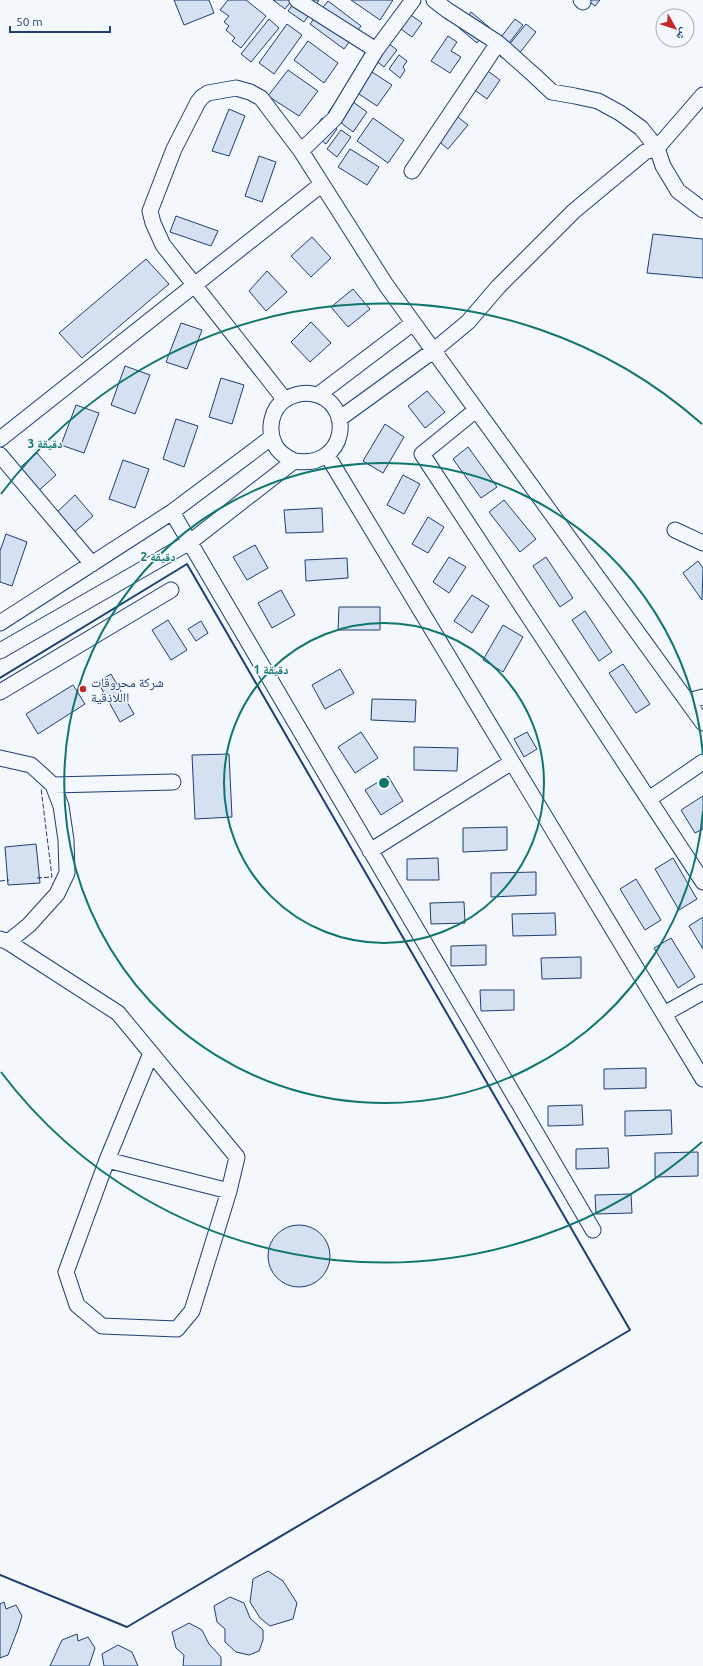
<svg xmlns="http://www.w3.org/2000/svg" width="703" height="1666" font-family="Ubuntu,'Noto Naskh Arabic',sans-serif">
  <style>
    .building { fill: #d5e0f0; stroke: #1d3f73 }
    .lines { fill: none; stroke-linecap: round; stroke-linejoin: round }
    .minor-casing { stroke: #1d3f73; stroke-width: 17 }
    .minor { stroke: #f4f7fb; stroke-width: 15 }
    .fence { stroke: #1d3f73; stroke-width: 1; stroke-dasharray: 5 2; stroke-linecap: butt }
    .wall { stroke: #1d3f73; stroke-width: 2 }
    .ring { fill: none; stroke: #0f766e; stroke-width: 2 }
    .poi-dot { fill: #c62828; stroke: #f4f7fb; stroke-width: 1.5 }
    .labels { text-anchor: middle; stroke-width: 3; stroke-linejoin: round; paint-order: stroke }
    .poi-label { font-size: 13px; fill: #1d3f73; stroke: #f4f7fb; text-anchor: start }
    .centre { fill: #0f766e; stroke: #f4f7fb; stroke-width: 2 }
    .ring-label { font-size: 12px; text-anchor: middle; font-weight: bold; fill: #0f766e; stroke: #f4f7fb; stroke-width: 3; stroke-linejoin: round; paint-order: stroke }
  </style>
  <rect width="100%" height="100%" fill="#f4f7fb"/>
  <path class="building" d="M174 0H209L214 13 184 25Z
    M228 0H246L266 16 241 48 232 41 235 38 226 30 229 26 224 22 229 16 220 10Z
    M273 0H292L285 9Z
    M296 0H319L304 22 288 11Z
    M351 0H393L380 20Z
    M587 0H600L595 6Z
    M328 1 361 26 344 49 310 24Z
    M401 8 422 23 412 37 391 22Z
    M471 12 489 27 477 43 459 28Z
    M269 19 279 28 251 62 241 54Z
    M515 19 523 25 499 56 491 50Z
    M287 24 302 35 274 74 259 63Z
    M526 24 536 32 511 64 500 56Z
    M379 36 397 50 384 67 367 54Z
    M448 36 457 42 451 51 461 57 450 73 431 61Z
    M308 41 338 63 324 83 294 60Z
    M399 55 407 61 403 67 405 70 400 78 389 69Z
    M361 65 392 85 377 106 347 86Z
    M481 66 500 80 487 99 468 85Z
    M288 70 318 91 299 116 268 96Z
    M342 94 367 112 353 132 328 113Z
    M229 109 245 116 229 156 212 151Z
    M454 114 468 125 448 149 435 138Z
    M322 118 337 129 326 144 311 133Z
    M373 118 404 140 388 163 357 141Z
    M341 130 351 137 337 157 327 149Z
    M350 149 379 167 367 185 338 167Z
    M259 156 276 162 262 202 245 196Z
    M176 216 218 231 211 246 170 232Z
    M653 234 703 239V278L647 273Z
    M312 237 331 258 311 277 291 256Z
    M146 259 169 284 82 358 59 333Z
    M267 271 287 292 266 311 249 291Z
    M353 289 370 309 348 327 331 307Z
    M311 322 331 343 310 362 291 342Z
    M181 323 202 330 187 369 166 362Z
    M125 366 150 375 135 414 111 405Z
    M221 378 244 385 232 424 209 417Z
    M427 391 445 412 425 428 408 406Z
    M76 405 99 413 84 453 61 445Z
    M176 419 198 426 184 467 163 459Z
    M385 424 404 437 383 473 363 461Z
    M468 447 497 487 481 498 453 459Z
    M37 453 56 475 36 493 16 471Z
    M123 460 149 469 135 508 109 499Z
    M403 475 420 484 404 514 387 505Z
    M75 495 93 516 72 534 55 514Z
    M504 500 536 539 520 552 489 512Z
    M322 508 323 532 286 533 284 510Z
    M428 517 444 527 428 553 412 544Z
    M6 534 27 542 12 586 0 582V551Z
    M255 545 268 568 247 580 233 557Z
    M449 557 466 567 449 593 433 582Z
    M546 557 573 598 560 607 533 566Z
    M347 558 348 578 306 581 305 560Z
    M698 561 703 568 702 600 683 573Z
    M281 590 295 615 272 628 258 603Z
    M472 595 489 606 472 633 454 621Z
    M339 607H380V630H338Z
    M585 611 612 652 599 661 572 620Z
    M168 620 187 650 171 660 152 630Z
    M201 621 208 633 196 641 188 629Z
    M503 625 523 637 503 672 483 660Z
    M623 664 650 704 636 713 609 673Z
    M340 669 354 693 325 709 312 685Z
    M111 674 134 714 120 722 98 682Z
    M73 685 85 704 38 734 26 714Z
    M372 699 416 700 415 722 371 720Z
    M361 732 378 758 355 773 338 747Z
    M527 732 537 749 524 757 514 739Z
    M414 747 458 748 457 771 414 770Z
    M229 754 232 817 195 819 192 755Z
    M388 776 403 801 381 815 365 790Z
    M703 796V829L695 833 681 810Z
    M507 827V850L463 852V828Z
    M36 844 40 883 8 885 5 847Z
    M438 858 439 880H407V859Z
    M673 858 697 899 679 910 655 869Z
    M536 872V895L491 897V873Z
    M636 879 661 920 645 930 620 889Z
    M464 902 465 923 431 924 430 903Z
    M555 913 556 935 513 936 512 914Z
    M703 917V949L689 926Z
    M671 938 695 977 678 988 654 948Z
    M486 945V965L451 966V946Z
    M581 957V978L542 979 541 958Z
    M480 990H514V1010L481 1011Z
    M646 1068V1088L604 1089V1069Z
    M582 1105 583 1125 548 1126V1106Z
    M671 1110 672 1134 625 1136V1111Z
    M608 1148 609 1168 576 1169V1149Z
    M698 1152V1176L655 1177V1153Z
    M631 1194 632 1213 596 1214 595 1195Z
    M268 1256a31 31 0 1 1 62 0a31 31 0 1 1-62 0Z
    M268 1571 283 1581 297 1603 293 1619 270 1626 260 1618 250 1602 253 1579Z
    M230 1597 244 1603 250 1618 263 1630V1640L259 1651 249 1655 236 1652 225 1642V1629L217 1622 214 1606Z
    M4 1602 6 1609 16 1605 22 1616 18 1629 8 1655 0 1658V1604Z
    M189 1623 202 1630 209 1644 221 1657V1666H183L184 1655 176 1648 172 1632Z
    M77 1634 78 1641 88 1637 95 1648 89 1666H50L62 1640Z
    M118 1645 132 1652 138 1666H104L102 1654Z"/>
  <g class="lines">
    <defs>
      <path id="minor" d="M297 0 376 50
        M581 0 583 2
        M498 43 535 76 552 92 575 96 598 101 620 113 641 128 657 148 663 166 678 191 703 210
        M301 151 335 118 376 50 413 0
        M412 171 498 43 447 10 434 0
        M318 395 413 323
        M285 400 163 245 153 223 150 211 174 149 198 102 202 97 208 93 236 88 250 92 261 98 301 151 386 285 703 723
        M476 410 422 454 703 882
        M339 419 433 351 468 322 498 287 574 211 645 152 657 148 703 95
        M0 439 322 184
        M0 455 92 564
        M327 455 703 1079
        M172 512 593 1230
        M675 530 703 543
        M0 623 172 512 272 437
        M0 651 190 542 294 461C348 470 355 402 313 394 303 392 295 394 286 399 271 408 267 430 275 445 279 453 286 457 294 461
        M0 692 171 590
        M688 701 703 697
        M0 758 31 765 53 785 61 806 66 840 67 873 57 894 29 925 8 942
        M53 785 173 782
        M649 799 703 762
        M370 851 512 762
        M0 939 8 942 118 1013 237 1157 229 1191 192 1311 177 1329 102 1326 77 1305 66 1272 107 1160 151 1053
        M664 1014 703 992
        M107 1160 229 1191"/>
    </defs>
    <use href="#minor" class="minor-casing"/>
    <use href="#minor" class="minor"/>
    <path class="fence" d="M37 878 52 877 41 788
      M0 881 9 880"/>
    <path class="wall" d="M0 678 187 564 630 1330 127 1627 0 1575"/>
  </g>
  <g class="ring">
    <circle cx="384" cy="783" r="160"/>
    <path d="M703 811A320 320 0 1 1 703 755"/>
    <path d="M702 1142A480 480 0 0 1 1 1072M1 494A480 480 0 0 1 702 424"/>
  </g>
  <circle class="poi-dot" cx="83" cy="689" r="4"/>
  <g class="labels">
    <g class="poi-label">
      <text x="91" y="687">شركة محروقات<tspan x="91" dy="15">االلاذقية</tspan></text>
    </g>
  </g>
  <circle cx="384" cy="783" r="6" class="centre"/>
  <g class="ring-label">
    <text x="45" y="448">3 دقيقة</text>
    <text x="158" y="561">2 دقيقة</text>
    <text x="271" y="674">1 دقيقة</text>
  </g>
  <g transform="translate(675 28) rotate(129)"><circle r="19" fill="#f4f7fb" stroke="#9eadc5"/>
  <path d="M0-3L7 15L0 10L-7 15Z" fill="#c62828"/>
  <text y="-6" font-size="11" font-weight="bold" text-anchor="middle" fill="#1d3f73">ش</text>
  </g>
  <path d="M10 26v6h100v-6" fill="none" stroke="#1d3f73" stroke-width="2"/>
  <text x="16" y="26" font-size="12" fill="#1d3f73" stroke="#f4f7fb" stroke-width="3" paint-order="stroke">50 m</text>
</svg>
